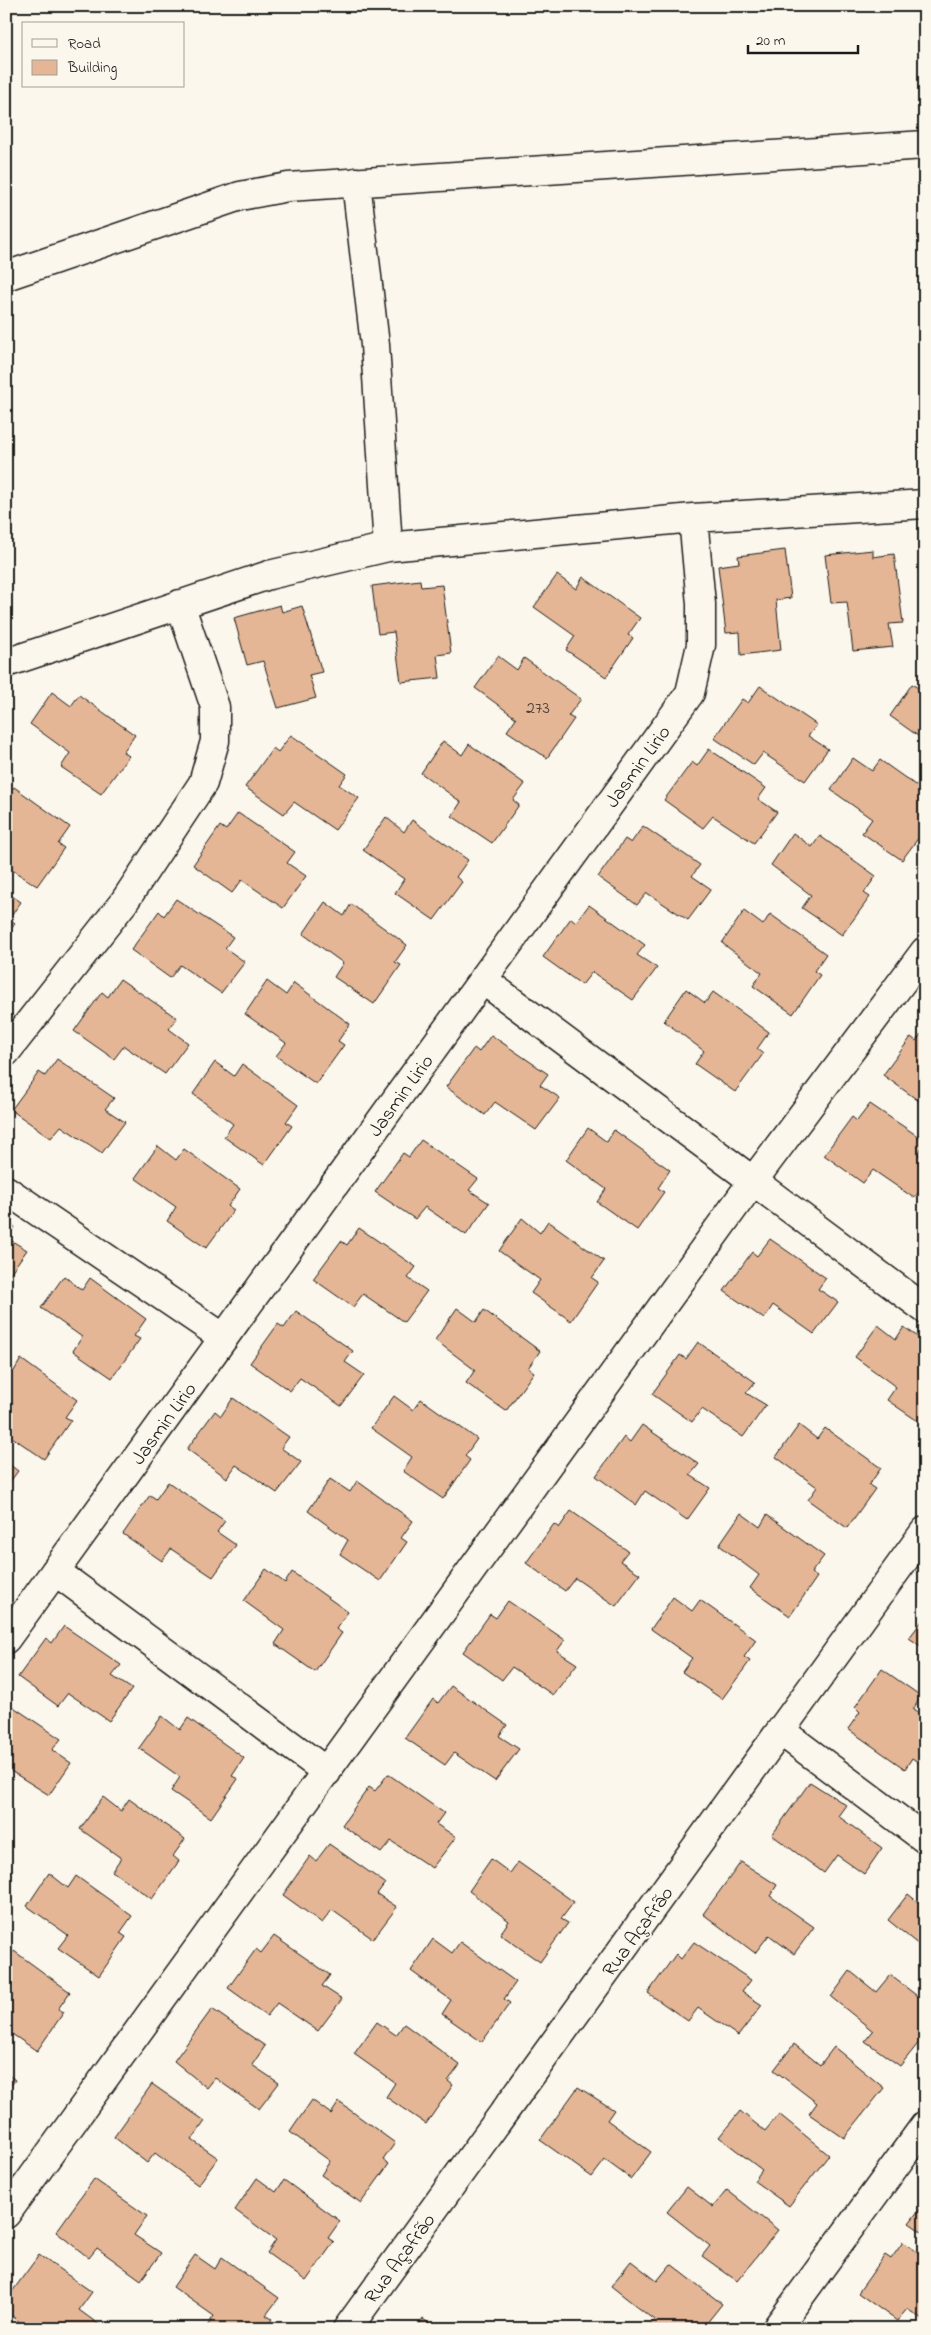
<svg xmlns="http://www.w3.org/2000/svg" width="931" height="2335" font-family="'Indie Flower',sans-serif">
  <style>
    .building { fill: #e4b695; stroke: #1c1c1c }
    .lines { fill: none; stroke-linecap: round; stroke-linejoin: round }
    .street-casing { stroke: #1c1c1c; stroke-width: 31 }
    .street { stroke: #fbf7ec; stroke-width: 28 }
    .labels { text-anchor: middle; stroke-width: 4; stroke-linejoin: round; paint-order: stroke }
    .number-label { font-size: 18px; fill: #4e423a }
    .street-label { font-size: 20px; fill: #1c1c1c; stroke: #fbf7ec }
  </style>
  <rect width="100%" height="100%" fill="#fbf7ec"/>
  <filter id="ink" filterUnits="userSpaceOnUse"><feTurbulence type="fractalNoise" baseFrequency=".02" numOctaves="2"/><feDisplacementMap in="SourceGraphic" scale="10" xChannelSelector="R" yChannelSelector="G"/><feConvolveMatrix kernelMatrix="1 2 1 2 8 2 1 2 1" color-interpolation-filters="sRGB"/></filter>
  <g filter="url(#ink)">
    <path class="building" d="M925 546V592L919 547Z
      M785 550 791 598 776 600 781 650 741 655 740 632 726 633 718 566 739 563 738 556Z
      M873 550V557L894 554 903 623 889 624 893 647 853 651 847 602 831 603 825 555Z
      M557 575 576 589 583 577 640 618 628 635 633 638 606 677 566 650 575 636 534 607Z
      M420 580 421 587 442 585 451 653 437 655 440 678 401 682 394 632 378 634 372 586Z
      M280 605 282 612 302 606 322 672 309 675 316 698 278 708 263 661 247 665 234 618Z
      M498 656 517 670 524 658 581 699 568 716 574 719 547 758 507 731 516 718 475 688Z
      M912 684 925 693V741L890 716Z
      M760 686 817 725 808 736 828 749 805 781 763 753 754 765 714 738 742 699 748 703Z
      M52 692 71 706 79 695 135 735 123 752 129 756 101 794 61 767 70 753 30 724Z
      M291 735 347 774 339 785 359 798 335 830 294 802 284 814 245 787 273 748 278 752Z
      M443 741 462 755 469 744 525 784 513 800 519 805 492 843 452 816 461 802 421 773Z
      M709 749 766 788 758 799 777 812 754 843 713 816 703 828 664 800 692 762 697 766Z
      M853 758 872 771 880 760 925 792V829L902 860 862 833 872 819 831 790Z
      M14 787 70 827 58 844 64 848 37 886 6 866V798Z
      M238 813 295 852 287 863 306 876 283 908 242 880 232 893 193 865 220 826 226 830Z
      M386 817 404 832 412 820 468 860 456 877 462 882 434 920 395 893 404 879 363 850Z
      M643 826 700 865 692 876 711 889 688 920 647 893 637 905 598 877 625 839 631 843Z
      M793 833 812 847 820 836 876 876 864 893 870 897 842 935 802 908 811 895 771 865Z
      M6 892 21 902 9 919 15 923 6 935Z
      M176 899 233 937 225 948 245 962 221 993 180 965 170 978 131 950 159 911 164 916Z
      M325 902 344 916 351 904 407 945 395 962 401 965 374 1004 334 977 343 963 303 934Z
      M589 905 645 945 637 955 657 968 633 1000 592 972 582 985 543 957 571 918 576 922Z
      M744 911 763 925 770 914 826 954 814 971 820 975 793 1014 753 986 762 973 722 943Z
      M120 979 177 1018 169 1029 188 1043 165 1074 124 1046 114 1059 74 1031 102 992 108 997Z
      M267 981 286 995 294 983 350 1024 338 1041 344 1045 316 1084 276 1056 286 1043 245 1014Z
      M686 989 705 1003 713 992 769 1032 757 1049 763 1054 735 1092 695 1064 704 1051 664 1021Z
      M925 1029V1101L923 1104 883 1075 911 1037 916 1041Z
      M491 1035 548 1074 540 1085 560 1098 536 1130 495 1102 485 1115 446 1087 474 1048 479 1052Z
      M57 1059 114 1098 105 1109 125 1122 102 1153 61 1126 51 1138 11 1110 39 1072 45 1076Z
      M215 1062 234 1076 242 1064 298 1105 286 1122 292 1126 264 1165 224 1137 233 1124 193 1094Z
      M870 1104 925 1141 918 1154 925 1158V1184L914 1198 873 1170 863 1183 824 1155 852 1117 857 1121Z
      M588 1128 607 1142 614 1130 670 1170 658 1188 664 1192 637 1230 597 1202 606 1189 566 1160Z
      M421 1140 478 1179 469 1190 489 1203 466 1235 425 1207 415 1219 375 1192 403 1153 409 1157Z
      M158 1146 176 1160 184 1149 240 1189 228 1206 234 1210 206 1248 167 1221 176 1207 135 1178Z
      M522 1218 540 1233 548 1221 604 1261 592 1278 598 1282 571 1321 531 1293 540 1280 499 1251Z
      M6 1220 15 1227 7 1238 27 1250 6 1279Z
      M359 1228 416 1267 408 1278 427 1291 404 1322 363 1294 353 1307 313 1279 341 1241 347 1245Z
      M770 1239 826 1278 818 1289 838 1302 814 1334 773 1305 764 1319 724 1291 752 1252 757 1256Z
      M64 1276 82 1290 90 1278 146 1319 134 1336 140 1339 112 1378 73 1351 82 1337 41 1308Z
      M457 1308 476 1322 484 1310 540 1351 528 1368 534 1372 506 1411 466 1383 475 1370 435 1340Z
      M296 1311 353 1351 345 1362 364 1375 341 1406 300 1378 290 1391 250 1363 278 1324 284 1328Z
      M878 1325 896 1339 904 1327 925 1342V1426L887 1400 896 1387 855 1357Z
      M698 1342 755 1382 746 1393 766 1405 743 1437 702 1409 692 1422 652 1394 680 1355 686 1359Z
      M21 1359 77 1400 65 1417 71 1420 44 1459 6 1433V1428L12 1419 6 1414V1365L14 1371Z
      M394 1396 413 1410 421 1399 477 1439 465 1456 470 1460 443 1499 403 1471 412 1457 371 1428Z
      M233 1398 289 1437 281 1448 301 1462 277 1493 236 1465 227 1478 187 1449 215 1411 221 1416Z
      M642 1425 699 1464 690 1475 710 1488 687 1520 645 1491 636 1505 596 1476 624 1437 630 1442Z
      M799 1425 817 1439 825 1428 881 1468 869 1485 875 1489 847 1528 808 1500 817 1487 776 1457Z
      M6 1462 18 1471 6 1487Z
      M330 1479 350 1492 357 1481 413 1521 401 1538 407 1542 380 1581 340 1554 348 1540 308 1511Z
      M168 1482 225 1521 217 1532 236 1545 213 1577 171 1549 162 1561 123 1534 150 1495 156 1499Z
      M571 1511 628 1551 620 1561 640 1574 616 1606 575 1578 565 1591 526 1563 554 1524 559 1528Z
      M741 1513 760 1527 767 1515 824 1556 811 1573 817 1577 790 1616 750 1588 759 1575 719 1545Z
      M266 1569 285 1583 292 1572 348 1612 336 1629 342 1633 315 1672 275 1644 284 1630 244 1601Z
      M673 1597 692 1611 700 1600 756 1640 744 1657 750 1661 722 1699 682 1672 692 1658 651 1629Z
      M508 1601 565 1640 557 1651 577 1664 553 1695 512 1667 502 1680 463 1652 490 1614 496 1618Z
      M925 1617V1649L909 1638Z
      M64 1626 121 1665 112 1676 132 1689 109 1721 68 1693 58 1706 18 1677 46 1638 52 1643Z
      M882 1669 921 1696 913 1710 925 1718V1767L912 1758 905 1769 848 1729 860 1712 855 1707Z
      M451 1686 507 1725 499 1736 519 1749 495 1781 454 1753 445 1765 405 1738 433 1699 438 1703Z
      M6 1702 61 1739 52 1750 71 1763 49 1795 6 1768Z
      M162 1716 180 1730 188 1718 244 1758 232 1776 238 1779 211 1818 171 1791 180 1777 139 1748Z
      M388 1774 444 1813 436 1824 456 1837 432 1868 391 1841 381 1853 342 1825 369 1787 375 1791Z
      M810 1782 846 1805 838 1816 882 1848 864 1874 837 1855 824 1873 772 1835Z
      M103 1797 121 1811 129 1799 185 1839 173 1856 179 1861 152 1899 112 1871 121 1858 80 1829Z
      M329 1844 385 1883 377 1894 397 1907 373 1939 332 1910 322 1923 283 1895 310 1856 316 1861Z
      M491 1859 510 1873 518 1862 574 1902 561 1919 568 1923 540 1962 500 1934 509 1921 469 1891Z
      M741 1862 777 1885 770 1896 814 1927 794 1954 769 1935 755 1953 703 1914Z
      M49 1873 68 1888 76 1876 132 1916 120 1933 126 1937 99 1976 58 1948 68 1935 27 1906Z
      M908 1894 925 1908V1950L888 1920Z
      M274 1936 330 1975 322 1986 342 1999 318 2031 277 2003 267 2016 228 1988 256 1949 261 1953Z
      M433 1939 452 1953 460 1942 516 1982 504 1999 510 2003 482 2042 442 2014 451 2000 411 1971Z
      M694 1942 751 1980 742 1992 762 2005 738 2036 698 2008 688 2021 648 1993 676 1954 681 1959Z
      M14 1951 70 1992 58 2009 64 2012 37 2051 6 2030V1963Z
      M850 1971 876 1992 890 1975 925 2002V2035L900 2066 865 2041 873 2031 831 1997Z
      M212 2009 265 2046 252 2065 279 2083 259 2109 215 2078 207 2088 174 2061Z
      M377 2022 396 2035 404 2024 460 2065 448 2081 453 2085 426 2124 386 2097 395 2083 354 2054Z
      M794 2044 820 2065 834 2047 884 2088 844 2138 809 2114 817 2103 774 2070Z
      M6 2073 15 2080 6 2093Z
      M152 2084 205 2121 192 2140 218 2158 198 2185 155 2153 147 2163 114 2137Z
      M578 2087 614 2110 607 2120 651 2152 631 2179 605 2160 592 2177 540 2140Z
      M312 2100 331 2114 339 2102 395 2143 383 2160 389 2164 361 2203 321 2175 330 2161 290 2132Z
      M740 2111 765 2131 779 2114 829 2155 789 2206 754 2181 762 2170 719 2137Z
      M257 2178 276 2192 284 2180 340 2221 328 2238 334 2242 306 2281 267 2253 276 2240 235 2210Z
      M94 2179 147 2216 134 2235 161 2253 141 2280 97 2248 89 2258 56 2232Z
      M687 2187 713 2207 727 2190 778 2230 737 2281 702 2256 710 2246 667 2212Z
      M925 2202V2234L909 2223Z
      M903 2242 925 2257V2321L907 2309 897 2321 858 2293 885 2255 891 2259Z
      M39 2255 92 2292 79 2310 105 2329H49L42 2324 38 2329H28L6 2311V2300Z
      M195 2255 215 2269 222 2257 279 2298 266 2315 272 2319 265 2329H205L214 2316 173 2287Z
      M631 2261 657 2281 671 2264 722 2304 702 2329H647L654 2320 611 2286Z
      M423 2319 437 2329H416Z
      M851 2322 860 2329H847Z"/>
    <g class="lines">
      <defs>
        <path id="street" d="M356 182 375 345 388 547
          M6 276 240 196 288 187 925 145
          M6 663 269 575 388 547 693 518 925 504
          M483 980 925 1309
          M6 1052 124 902 203 783 215 741V707L180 604
          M6 1190 224 1338
          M55 1571 327 1772
          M6 1639 690 693 701 645V604L693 518
          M782 1732 925 1839
          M6 2214 753 1181 925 951
          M347 2329 925 1531
          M776 2329 925 2125"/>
      </defs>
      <use href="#street" class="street-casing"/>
      <use href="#street" class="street"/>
    </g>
  </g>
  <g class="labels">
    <g class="number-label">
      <text x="538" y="713">273</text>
    </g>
    <g class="street-label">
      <text transform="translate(637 766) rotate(-54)" y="7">Jasmin Lirio</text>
      <text transform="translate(400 1095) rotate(-54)" y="7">Jasmin Lirio</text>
      <text transform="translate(163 1423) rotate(-54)" y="7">Jasmin Lirio</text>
      <text transform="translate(637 1931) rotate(-54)" y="7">Rua Açafrão</text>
      <text transform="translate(399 2258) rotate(-54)" y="7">Rua Açafrão</text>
    </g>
  </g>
  <rect width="931" height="2335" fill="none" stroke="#fbf7ec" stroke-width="25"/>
  <rect x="12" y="12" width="906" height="2310" fill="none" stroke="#1c1c1c" stroke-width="2" filter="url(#ink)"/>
  <rect x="22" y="22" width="162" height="65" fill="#fbf7ec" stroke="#a29f99"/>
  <rect x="32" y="39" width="25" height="8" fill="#fbf7ec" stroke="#a29f99"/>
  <text x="68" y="48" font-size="15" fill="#1c1c1c">Road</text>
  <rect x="32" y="60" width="25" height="15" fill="#e4b695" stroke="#a29f99"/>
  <text x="68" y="72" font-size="15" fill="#1c1c1c">Building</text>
  <path d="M748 45v8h110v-8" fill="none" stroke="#1c1c1c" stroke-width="2.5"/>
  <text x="756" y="45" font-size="15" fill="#1c1c1c" stroke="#fbf7ec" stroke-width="4" paint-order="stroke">20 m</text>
</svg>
